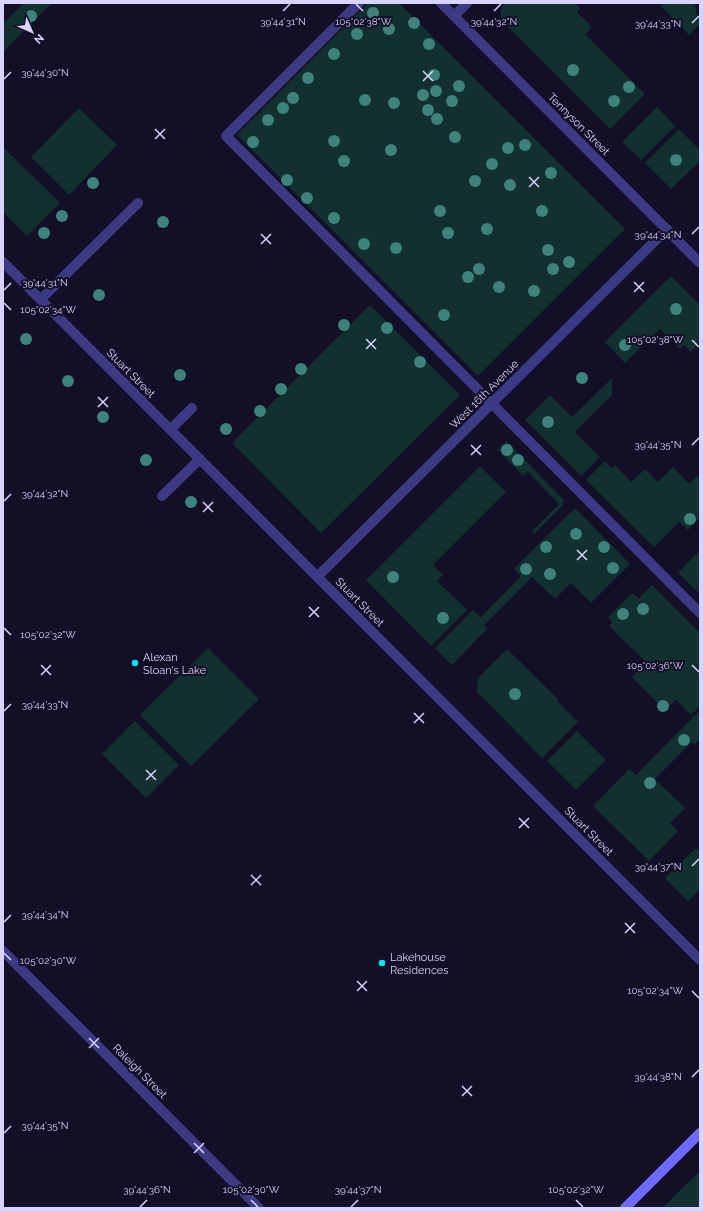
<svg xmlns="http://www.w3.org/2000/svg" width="703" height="1211" font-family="Raleway,sans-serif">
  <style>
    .green { fill: #12302f }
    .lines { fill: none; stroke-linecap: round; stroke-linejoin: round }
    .lane { stroke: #3d3a85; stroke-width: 10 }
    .street { stroke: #3d3a85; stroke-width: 10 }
    .secondary { stroke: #6f6bff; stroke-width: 10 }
    .tree { fill: #3d827b }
    .ticks { fill: none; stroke: #d9d4ff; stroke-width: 1.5 }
    .poi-dot { fill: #00e5ff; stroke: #130f26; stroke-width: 1.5 }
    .labels { text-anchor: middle; stroke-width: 4; stroke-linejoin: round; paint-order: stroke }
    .street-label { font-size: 11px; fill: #d9d4ff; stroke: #130f26 }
    .poi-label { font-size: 11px; fill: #d9d4ff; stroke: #130f26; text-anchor: start }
    .ticks-label { font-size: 10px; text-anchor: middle; fill: #d9d4ff; stroke: #130f26; stroke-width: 4; stroke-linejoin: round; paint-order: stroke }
  </style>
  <rect width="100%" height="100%" fill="#130f26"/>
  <path class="green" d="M24 3H52L3 52V24Z
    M368 3H399L625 229 478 376 237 135Z
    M505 3H575L580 8 577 12 592 27 585 34 645 94 610 129 503 22C500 15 499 9 505 3Z
    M664 3H697L695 5 697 15 700 18V24L689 35 661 6Z
    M657 107 675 126 641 160 622 142Z
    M79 108 117 145 69 195 31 157Z
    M679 129 700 150V161L671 189 645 163Z
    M3 147 60 203 27 236 3 212Z
    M671 276 700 305V342L691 352 684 345 680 349 660 329 625 363 605 342Z
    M370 305 460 395 321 533 232 443Z
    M612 378V395L575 432 600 457 581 476 525 420 550 395 572 417Z
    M506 441 563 499V505L533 535V530L559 504 528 472 523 476 498 450Z
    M605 461 612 468 615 465 631 482 645 469 658 482 673 467 689 484 697 476 700 479V517L688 530 679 522 654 547 586 480Z
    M480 466 506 492 433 565 443 575 437 581 467 610 431 646 366 580Z
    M575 508 630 564 591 603 571 583 555 599 532 577 484 625 487 629 452 665 435 648 473 610 481 617 521 576 514 569Z
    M700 550V594L678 573Z
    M652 585 700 633V706L691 715 676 700 665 710 632 677 646 662 609 626 612 622 608 617 632 593 639 598Z
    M208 648 259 699 191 766 140 715Z
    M507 649 558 699 557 701 578 722 542 758 477 692 478 678Z
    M700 710V739L694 745 692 742 655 779 685 808 670 823 678 831 649 861 593 806 629 769 636 775Z
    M135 721 179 765 146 798 102 754Z
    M577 731 606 760 576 790 547 761Z
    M696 848 700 852V889L688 901 665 878Z
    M700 1171V1208H662Z"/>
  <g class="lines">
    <path class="lane" d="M359 3 226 136 700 613
      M41 299 138 203
      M171 429 192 408
      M162 496 200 459"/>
    <path class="street" d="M441 3 700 263
      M454 16 467 3
      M3 262 700 960
      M318 576 667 229
      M3 951 259 1208"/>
    <path class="secondary" d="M625 1208 700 1133"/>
  </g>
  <g class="tree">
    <circle cx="373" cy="13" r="6"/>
    <circle cx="31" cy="16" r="6"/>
    <circle cx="414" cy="23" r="6"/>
    <circle cx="389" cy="29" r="6"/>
    <circle cx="357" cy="34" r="6"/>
    <circle cx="429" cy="44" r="6"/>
    <circle cx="334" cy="54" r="6"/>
    <circle cx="573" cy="70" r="6"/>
    <circle cx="434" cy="75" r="6"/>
    <circle cx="308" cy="78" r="6"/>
    <circle cx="459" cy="86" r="6"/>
    <circle cx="629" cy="87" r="6"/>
    <circle cx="436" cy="91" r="6"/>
    <circle cx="423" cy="95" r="6"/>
    <circle cx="293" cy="98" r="6"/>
    <circle cx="365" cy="100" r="6"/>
    <circle cx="452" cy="101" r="6"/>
    <circle cx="614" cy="101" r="6"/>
    <circle cx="394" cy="103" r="6"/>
    <circle cx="283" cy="108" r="6"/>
    <circle cx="428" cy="110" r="6"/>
    <circle cx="437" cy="119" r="6"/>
    <circle cx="268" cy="120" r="6"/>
    <circle cx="455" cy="137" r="6"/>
    <circle cx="334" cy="141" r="6"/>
    <circle cx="253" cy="142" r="6"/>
    <circle cx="525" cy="145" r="6"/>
    <circle cx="508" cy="148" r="6"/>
    <circle cx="391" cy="150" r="6"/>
    <circle cx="676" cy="160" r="6"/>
    <circle cx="344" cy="161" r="6"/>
    <circle cx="492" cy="164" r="6"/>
    <circle cx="551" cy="173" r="6"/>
    <circle cx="287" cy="180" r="6"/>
    <circle cx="475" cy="181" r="6"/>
    <circle cx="93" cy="183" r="6"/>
    <circle cx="510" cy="185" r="6"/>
    <circle cx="307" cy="198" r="6"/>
    <circle cx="440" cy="211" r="6"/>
    <circle cx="542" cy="211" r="6"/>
    <circle cx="62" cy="216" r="6"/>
    <circle cx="334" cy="218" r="6"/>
    <circle cx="163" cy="222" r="6"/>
    <circle cx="487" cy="229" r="6"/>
    <circle cx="44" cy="233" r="6"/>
    <circle cx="448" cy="233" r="6"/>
    <circle cx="364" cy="244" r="6"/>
    <circle cx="396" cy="248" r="6"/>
    <circle cx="548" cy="250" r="6"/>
    <circle cx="569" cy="262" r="6"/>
    <circle cx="479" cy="269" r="6"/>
    <circle cx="553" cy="269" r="6"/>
    <circle cx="468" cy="277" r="6"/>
    <circle cx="499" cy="287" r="6"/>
    <circle cx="534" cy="291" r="6"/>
    <circle cx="99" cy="295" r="6"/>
    <circle cx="676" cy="309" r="6"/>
    <circle cx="444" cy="315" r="6"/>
    <circle cx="344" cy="325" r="6"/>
    <circle cx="387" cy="328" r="6"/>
    <circle cx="26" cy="339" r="6"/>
    <circle cx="625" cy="345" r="6"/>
    <circle cx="420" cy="362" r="6"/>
    <circle cx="301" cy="369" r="6"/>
    <circle cx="180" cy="375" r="6"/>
    <circle cx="582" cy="378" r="6"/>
    <circle cx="68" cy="381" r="6"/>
    <circle cx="281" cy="389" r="6"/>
    <circle cx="260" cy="411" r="6"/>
    <circle cx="103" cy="417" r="6"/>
    <circle cx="548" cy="422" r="6"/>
    <circle cx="226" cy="429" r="6"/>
    <circle cx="507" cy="450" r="6"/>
    <circle cx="146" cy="460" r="6"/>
    <circle cx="518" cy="460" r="6"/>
    <circle cx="191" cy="502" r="6"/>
    <circle cx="690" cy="519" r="6"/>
    <circle cx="576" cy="534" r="6"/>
    <circle cx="546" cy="547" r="6"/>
    <circle cx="604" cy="547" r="6"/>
    <circle cx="613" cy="568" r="6"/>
    <circle cx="526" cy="569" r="6"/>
    <circle cx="550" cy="574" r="6"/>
    <circle cx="393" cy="577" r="6"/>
    <circle cx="643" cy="609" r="6"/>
    <circle cx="623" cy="614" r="6"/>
    <circle cx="443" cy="618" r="6"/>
    <circle cx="515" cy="694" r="6"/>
    <circle cx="663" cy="706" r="6"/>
    <circle cx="684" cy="740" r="6"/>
    <circle cx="650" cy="783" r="6"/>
  </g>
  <path class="ticks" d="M356 4 363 11M283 11 290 4M494 11 501 4M692 23 699 16M423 71 433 81M4 79 11 72M423 81 433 71M155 129 165 139M155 139 165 129M529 177 539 187M529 187 539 177M261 234 271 244M692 234 699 227M261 244 271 234M634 282 644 292M4 290 11 283M634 292 644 282M4 303 11 310M366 339 376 349M692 340 699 347M366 349 376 339M98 397 108 407M98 407 108 397M471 445 481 455M692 445 699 438M471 455 481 445M4 501 11 494M203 502 213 512M203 512 213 502M577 550 587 560M577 560 587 550M309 607 319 617M309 617 319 607M4 628 11 635M41 665 51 675M692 665 699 672M41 675 51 665M4 711 11 704M414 713 424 723M414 723 424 713M146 770 156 780M146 780 156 770M519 818 529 828M519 828 529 818M692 866 699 859M251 875 261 885M251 885 261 875M4 922 11 915M625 923 635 933M625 933 635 923M4 953 11 960M357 981 367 991M357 991 367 981M692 991 699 998M89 1038 99 1048M89 1048 99 1038M692 1077 699 1070M462 1086 472 1096M462 1096 472 1086M4 1133 11 1126M194 1143 204 1153M194 1153 204 1143M251 1200 258 1207M576 1200 583 1207M140 1207 147 1200M351 1207 358 1200"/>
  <g class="poi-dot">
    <circle cx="135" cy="663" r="4"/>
    <circle cx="382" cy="963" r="4"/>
  </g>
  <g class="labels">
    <g class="street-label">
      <text transform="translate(579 124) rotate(45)" y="4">Tennyson Street</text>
      <text transform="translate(131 373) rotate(45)" y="4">Stuart Street</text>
      <text transform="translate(484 394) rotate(-45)" y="4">West 16th Avenue</text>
      <text transform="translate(360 602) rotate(45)" y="4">Stuart Street</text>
      <text transform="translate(589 831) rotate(45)" y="4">Stuart Street</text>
      <text transform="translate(140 1071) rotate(45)" y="4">Raleigh Street</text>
    </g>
    <g class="poi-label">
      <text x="143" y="661">Alexan<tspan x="143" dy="13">Sloan's Lake</tspan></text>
      <text x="390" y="961">Lakehouse<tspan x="390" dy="13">Residences</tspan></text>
    </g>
  </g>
  <g class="ticks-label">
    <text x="283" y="25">39°44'31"N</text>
    <text x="363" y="25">105°02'38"W</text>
    <text x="494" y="25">39°44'32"N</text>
    <text x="658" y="27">39°44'33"N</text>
    <text x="45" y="76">39°44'30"N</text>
    <text x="658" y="238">39°44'34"N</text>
    <text x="45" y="286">39°44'31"N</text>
    <text x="48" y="313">105°02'34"W</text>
    <text x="655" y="343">105°02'38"W</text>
    <text x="658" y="448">39°44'35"N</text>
    <text x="45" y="497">39°44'32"N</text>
    <text x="48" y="638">105°02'32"W</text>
    <text x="655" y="669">105°02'36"W</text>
    <text x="45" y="708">39°44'33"N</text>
    <text x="658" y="870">39°44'37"N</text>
    <text x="45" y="918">39°44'34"N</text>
    <text x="48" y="964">105°02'30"W</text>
    <text x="655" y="994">105°02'34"W</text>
    <text x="658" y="1080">39°44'38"N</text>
    <text x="45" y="1129">39°44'35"N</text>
    <text x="147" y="1193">39°44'36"N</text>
    <text x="251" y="1193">105°02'30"W</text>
    <text x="358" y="1193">39°44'37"N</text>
    <text x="576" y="1193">105°02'32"W</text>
  </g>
  <rect width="703" height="1211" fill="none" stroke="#d9d4ff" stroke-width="8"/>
  <g transform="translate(32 32) rotate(135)" stroke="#130f26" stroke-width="3" paint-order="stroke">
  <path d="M0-3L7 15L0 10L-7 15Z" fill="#d9d4ff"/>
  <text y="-6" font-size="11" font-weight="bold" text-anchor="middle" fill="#d9d4ff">N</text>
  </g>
</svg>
